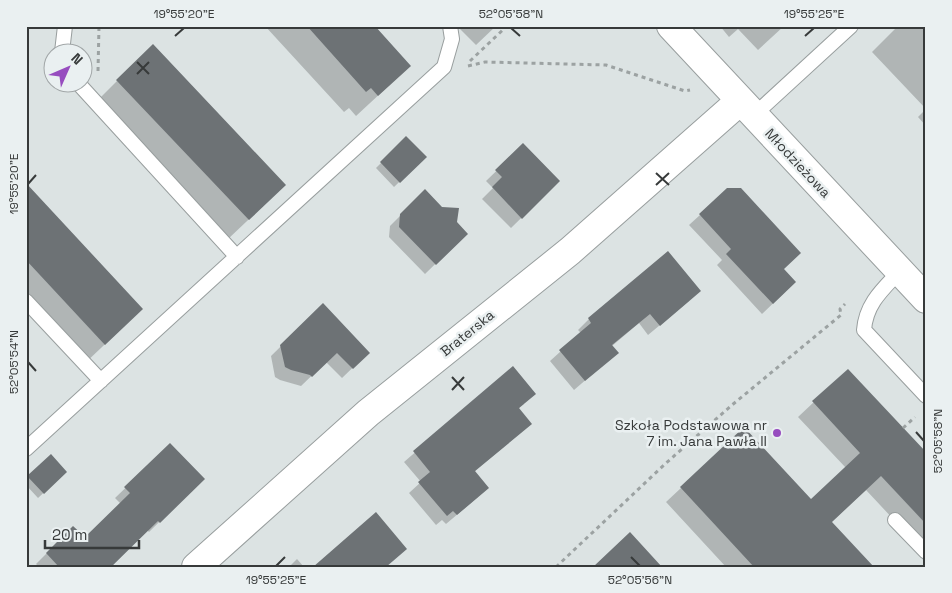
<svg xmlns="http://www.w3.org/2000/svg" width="952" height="593" font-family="'Space Grotesk',sans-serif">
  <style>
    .shadow { fill: #0003 }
    .building { fill: #6d7275 }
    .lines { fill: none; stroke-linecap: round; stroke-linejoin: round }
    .service-casing { stroke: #989e9e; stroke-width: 16 }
    .minor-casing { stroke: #989e9e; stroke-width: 30 }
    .path { stroke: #9ca2a2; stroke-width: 3; stroke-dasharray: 4 4; stroke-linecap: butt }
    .service { stroke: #fff; stroke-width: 14 }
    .minor { stroke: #fff; stroke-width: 28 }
    .ticks { fill: none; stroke: #373a3a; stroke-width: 2 }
    .poi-dot { fill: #974dbf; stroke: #eaf0f1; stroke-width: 2 }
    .labels { text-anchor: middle; stroke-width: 5; stroke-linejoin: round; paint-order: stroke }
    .street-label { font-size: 14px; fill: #373a3a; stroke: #eaf0f1 }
    .poi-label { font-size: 14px; fill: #373a3a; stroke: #eaf0f1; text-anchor: end }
    .neatline { fill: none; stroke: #373a3a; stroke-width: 2 }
    .ticks-label { font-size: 12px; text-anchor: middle; fill: #373a3a }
  </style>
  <rect width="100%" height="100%" fill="#dce3e3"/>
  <path class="shadow" d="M265 26H373L410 66 356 116 349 108 344 112Z
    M463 26H496L476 45 460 29Z
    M720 26H784L758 50 738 29 729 37Z
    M898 26H926V126L918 117 926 109 872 52Z
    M117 81 263 206 227 240 96 102Z
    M406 138 425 157 394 187 376 168Z
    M523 145 559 181 511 228 482 199 493 188 486 181Z
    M26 185 120 330 83 365 26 304Z
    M425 191 466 234 425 274 389 237 390 226Z
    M700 215 782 269 784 293 762 314 717 265 722 260 689 225Z
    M668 253 689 301 648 335 639 323 612 346 617 353 574 390 550 361 581 333 578 330 589 319Z
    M323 305 368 353 342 378 326 362 301 386 280 380 275 377 271 356Z
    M512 368 524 404 518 409 520 433 474 472 478 497 446 524 442 520 436 525 409 493 421 482 404 462Z
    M848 370 926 454V550L924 552 866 490 831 522 872 567H726L666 502 681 488 811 501 846 468 798 417Z
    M170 445 203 479 149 532 147 530 111 567H39L36 564 73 527 85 539 121 504 115 498Z
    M51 456 66 472 38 498 26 485V479Z
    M297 559 304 567H289Z"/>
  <path class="building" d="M307 26H375L411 66 378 96 371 88 366 92Z
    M153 44 286 185 249 220 116 80Z
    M406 136 427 157 400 183 380 162Z
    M523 143 560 181 522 219 492 187 502 177 495 170Z
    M26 183 143 309 105 345 26 260Z
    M727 188H741L801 253 784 269 796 282 773 304 726 254 731 249 699 214Z
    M425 189 442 207 459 208 457 222 468 234 436 265 399 227 400 214Z
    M668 251 701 291 660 326 650 314 612 345 619 353 585 381 559 350 591 323 588 318Z
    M323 303 370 353 353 369 337 353 312 377 310 375 291 370 285 367 280 345Z
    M513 366 536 394 519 408 532 424 475 471 489 488 457 515 453 511 447 516 418 482 430 472 413 451Z
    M848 369 926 452V524L881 476 832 522 874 567H754L680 487 744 427 811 499 860 453 812 401Z
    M170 443 205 479 160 523 158 521 111 567H59L46 553 73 526 85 537 130 493 124 487Z
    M51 454 67 472 44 494 27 476Z
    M376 512 407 549 386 567H313Z
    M630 532 662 567H593Z"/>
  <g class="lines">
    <defs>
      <path id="service" d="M62 52 65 26
        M77 82 237 257
        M753 116 851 26
        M899 272C882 290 866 304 864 330L926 396
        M26 301 101 381
        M26 449 444 67 452 39 450 26
        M895 520 926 552"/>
      <path id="minor" d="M671 26 926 299
        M196 567 368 413 570 251 740 101"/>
    </defs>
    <use href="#service" class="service-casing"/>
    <use href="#minor" class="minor-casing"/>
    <path class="path" d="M470 61 507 26
      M468 66 485 62 606 65 685 91 690 90
      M98 71 99 26
      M903 428 915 417
      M556 567 665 464 732 405 841 315 840 309 845 304"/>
    <use href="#service" class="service"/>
    <use href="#minor" class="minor"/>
  </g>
  <path class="ticks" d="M511 28 520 36M175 36 184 28M805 36 814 28M137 62 149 74M137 74 149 62M656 173 669 185M28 184 36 175M656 185 669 173M28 362 36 371M452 377 464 390M452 390 464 377M916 432 924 441M631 557 640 566M276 566 285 557"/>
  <circle class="poi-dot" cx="777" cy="433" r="5"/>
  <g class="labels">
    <g class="street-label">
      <text transform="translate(798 163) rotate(47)" y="5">Młodzieżowa</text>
      <text transform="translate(467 333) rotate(-39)" y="5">Braterska</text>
    </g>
    <g class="poi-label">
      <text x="767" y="430">Szkoła Podstawowa nr<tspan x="767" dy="16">7 im. Jana Pawła II</tspan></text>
    </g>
  </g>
  <rect width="952" height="593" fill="none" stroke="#eaf0f1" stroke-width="55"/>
  <g transform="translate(68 68) rotate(45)"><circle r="24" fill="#eaf0f1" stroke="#a2a7a8"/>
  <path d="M0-4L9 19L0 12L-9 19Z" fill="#974dbf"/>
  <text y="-8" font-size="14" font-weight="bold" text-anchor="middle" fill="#373a3a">N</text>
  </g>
  <path d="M45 540v8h94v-8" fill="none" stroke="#373a3a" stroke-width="2.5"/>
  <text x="52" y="540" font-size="15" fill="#373a3a" stroke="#eaf0f1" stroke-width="4" paint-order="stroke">20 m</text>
  <rect x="28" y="28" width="896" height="538" class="neatline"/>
  <g class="ticks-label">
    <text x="184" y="18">19°55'20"E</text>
    <text x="511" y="18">52°05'58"N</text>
    <text x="814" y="18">19°55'25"E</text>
    <text transform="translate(14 184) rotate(-90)" y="4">19°55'20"E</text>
    <text transform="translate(14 362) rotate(-90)" y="4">52°05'54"N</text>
    <text transform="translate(938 441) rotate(-90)" y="4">52°05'58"N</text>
    <text x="276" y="584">19°55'25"E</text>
    <text x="640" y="584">52°05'56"N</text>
  </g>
</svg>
